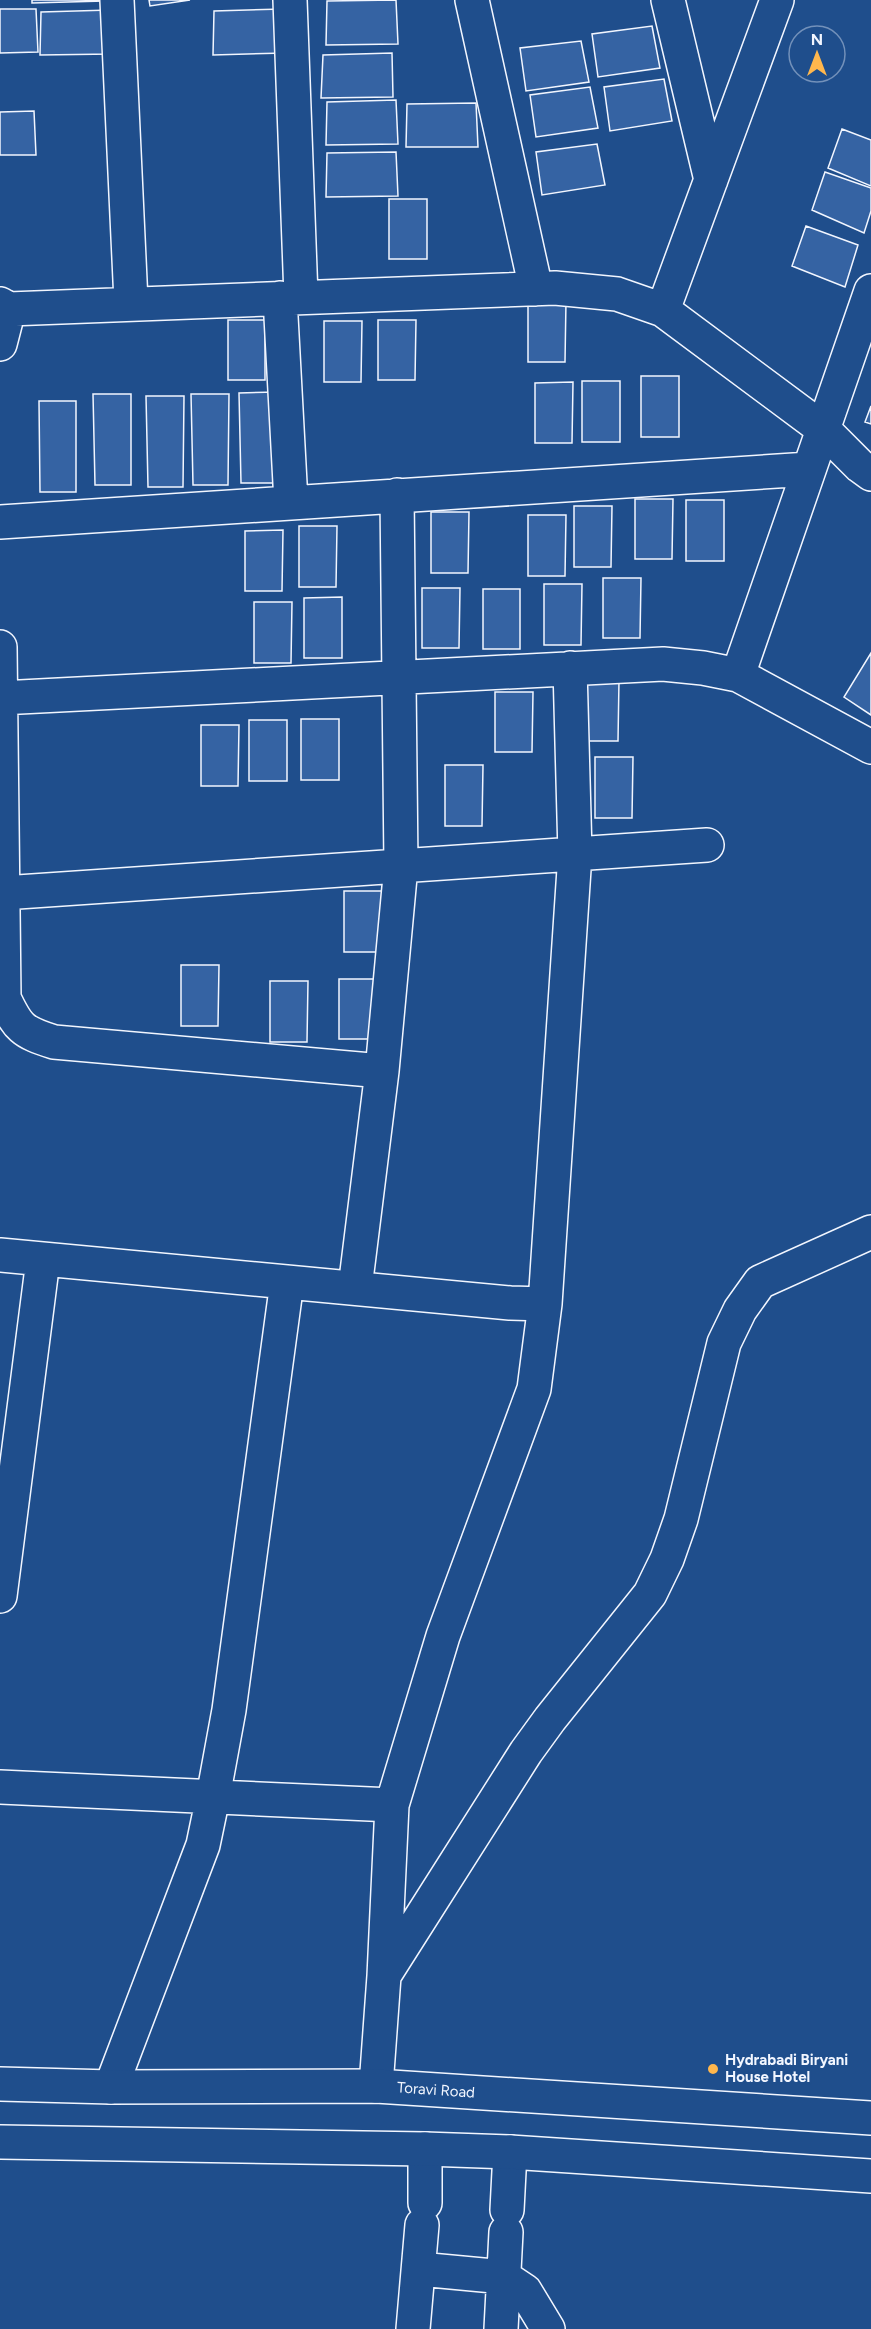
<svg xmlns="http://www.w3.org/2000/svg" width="871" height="2329" font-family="Figtree,sans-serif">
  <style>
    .building { fill: #3563a3; stroke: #f2f6ff; stroke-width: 1.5 }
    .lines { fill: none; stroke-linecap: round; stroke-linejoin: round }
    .minor-casing { stroke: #f2f6ff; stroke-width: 36 }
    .highway-casing { stroke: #f2f6ff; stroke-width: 36 }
    .minor { stroke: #1f4e8c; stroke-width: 33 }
    .highway { stroke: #1f4e8c; stroke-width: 33 }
    .poi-dot { fill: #ffb74d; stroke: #1f4e8c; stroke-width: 2 }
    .labels { text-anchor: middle; stroke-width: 4.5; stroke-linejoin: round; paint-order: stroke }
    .poi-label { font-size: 15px; font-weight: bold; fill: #f2f6ff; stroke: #1f4e8c; text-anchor: start }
    .street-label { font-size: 15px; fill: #f2f6ff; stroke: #1f4e8c }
  </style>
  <rect width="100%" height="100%" fill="#1f4e8c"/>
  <path class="building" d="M32 0H104V1L32 3Z
    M149 0H190L150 6Z
    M396 0 398 44 326 45 327 1Z
    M0 9H36L38 52 0 53Z
    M283 9 285 53 213 55 214 11Z
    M110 10 112 54 40 55 41 12Z
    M652 26 660 68 598 77 592 34Z
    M581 41 589 82 526 91 520 48Z
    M392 53 393 97 321 98 323 55Z
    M664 79 672 121 610 131 604 87Z
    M590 87 598 128 536 137 530 95Z
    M396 100 398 144 326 145 327 102Z
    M476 103 478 147H406L407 104Z
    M34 111 36 155H0V112Z
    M842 129 871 140V186L828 168Z
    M597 144 605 185 542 195 536 152Z
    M396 152 398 196 326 197 327 153Z
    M825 172 871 188V211L864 233 812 210Z
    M389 199H427V259H389Z
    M806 226 858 245 845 287 792 266Z
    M528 301H566L565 362H528Z
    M228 320H265V380H228Z
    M378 320H416L415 380H378Z
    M324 321H362L361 382H324Z
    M641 376H679V437H641Z
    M582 381H620V442H582Z
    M573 382 572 443H535V383Z
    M277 392 276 483H241L239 393Z
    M93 394H131V485H95Z
    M191 394H229L228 485H193Z
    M146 396H184L183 487H148Z
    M39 401H76V492H40Z
    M871 406V424L865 422Z
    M635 499H673L672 559H635Z
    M686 500H724V561H686Z
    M574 506H612L611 567H574Z
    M431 512H469L468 573H431Z
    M528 515H566L565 576H528Z
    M299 526H337L336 587H299Z
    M283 530 282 591H245V531Z
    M603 578H641L640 638H603Z
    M544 584H582L581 645H544Z
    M422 588H460L459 648H422Z
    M483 589H520V649H483Z
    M342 597V658H304V598Z
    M254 602H292L291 663H254Z
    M871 653V715L844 697Z
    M581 680H619L618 741H581Z
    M495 692H533L532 752H495Z
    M301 719H339V780H301Z
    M249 720H287V781H249Z
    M201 725H239L238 786H201Z
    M595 757H633L632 818H595Z
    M445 765H483L482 826H445Z
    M344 891H382V952H344Z
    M181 965H219L218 1026H181Z
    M339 979H377L376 1039H339Z
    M270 981H308L307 1042H270Z"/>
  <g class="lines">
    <defs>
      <path id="minor" d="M117 0 131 302
        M290 0 301 297
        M472 0 536 289
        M668 0 711 180
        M280 298 291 502
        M0 304 9 309 555 288 617 294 663 310 823 429 860 466 871 474
        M663 310 777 0
        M0 344 9 309
        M0 522 809 469
        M0 647 4 998C18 1028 22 1032 54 1042L382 1071
        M738 675 871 291
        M0 698 663 664 703 668 738 675 871 747
        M3 893 707 845
        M0 1255 510 1303 545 1304 534 1389 443 1636 392 1805 384 1976 376 2086
        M355 1288 382 1071 401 866 397 495
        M545 1304 575 854 570 668
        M0 1596 43 1260
        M0 1787 392 1805
        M385 1974 526 1752 550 1719 650 1594 667 1559 681 1519 724 1343 740 1310 760 1282 871 1232
        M111 2087 203 1845 213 1797 229 1710 287 1282
        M425 2149V2203
        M507 2210 510 2152
        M419 2269 504 2277 525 2291 548 2329
        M413 2329 422 2225
        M501 2329 506 2232"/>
      <path id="highway" d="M0 2084 111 2087 376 2086 871 2118
        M0 2142 425 2149 510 2152 871 2176"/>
    </defs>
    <use href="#minor" class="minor-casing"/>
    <use href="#highway" class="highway-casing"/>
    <use href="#minor" class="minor"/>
    <use href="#highway" class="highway"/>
  </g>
  <circle class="poi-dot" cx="713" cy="2069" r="6"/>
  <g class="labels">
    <g class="poi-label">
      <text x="725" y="2065">Hydrabadi Biryani<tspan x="725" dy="17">House Hotel</tspan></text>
    </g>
    <g class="street-label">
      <text transform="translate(436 2090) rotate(4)" y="5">Toravi Road</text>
    </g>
  </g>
  <g transform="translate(817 54)"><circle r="28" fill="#1f4e8c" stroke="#7391ba" stroke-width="1.5"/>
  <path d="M0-4.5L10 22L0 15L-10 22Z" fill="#ffb74d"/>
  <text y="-9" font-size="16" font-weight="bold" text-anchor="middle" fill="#f2f6ff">N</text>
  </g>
</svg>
